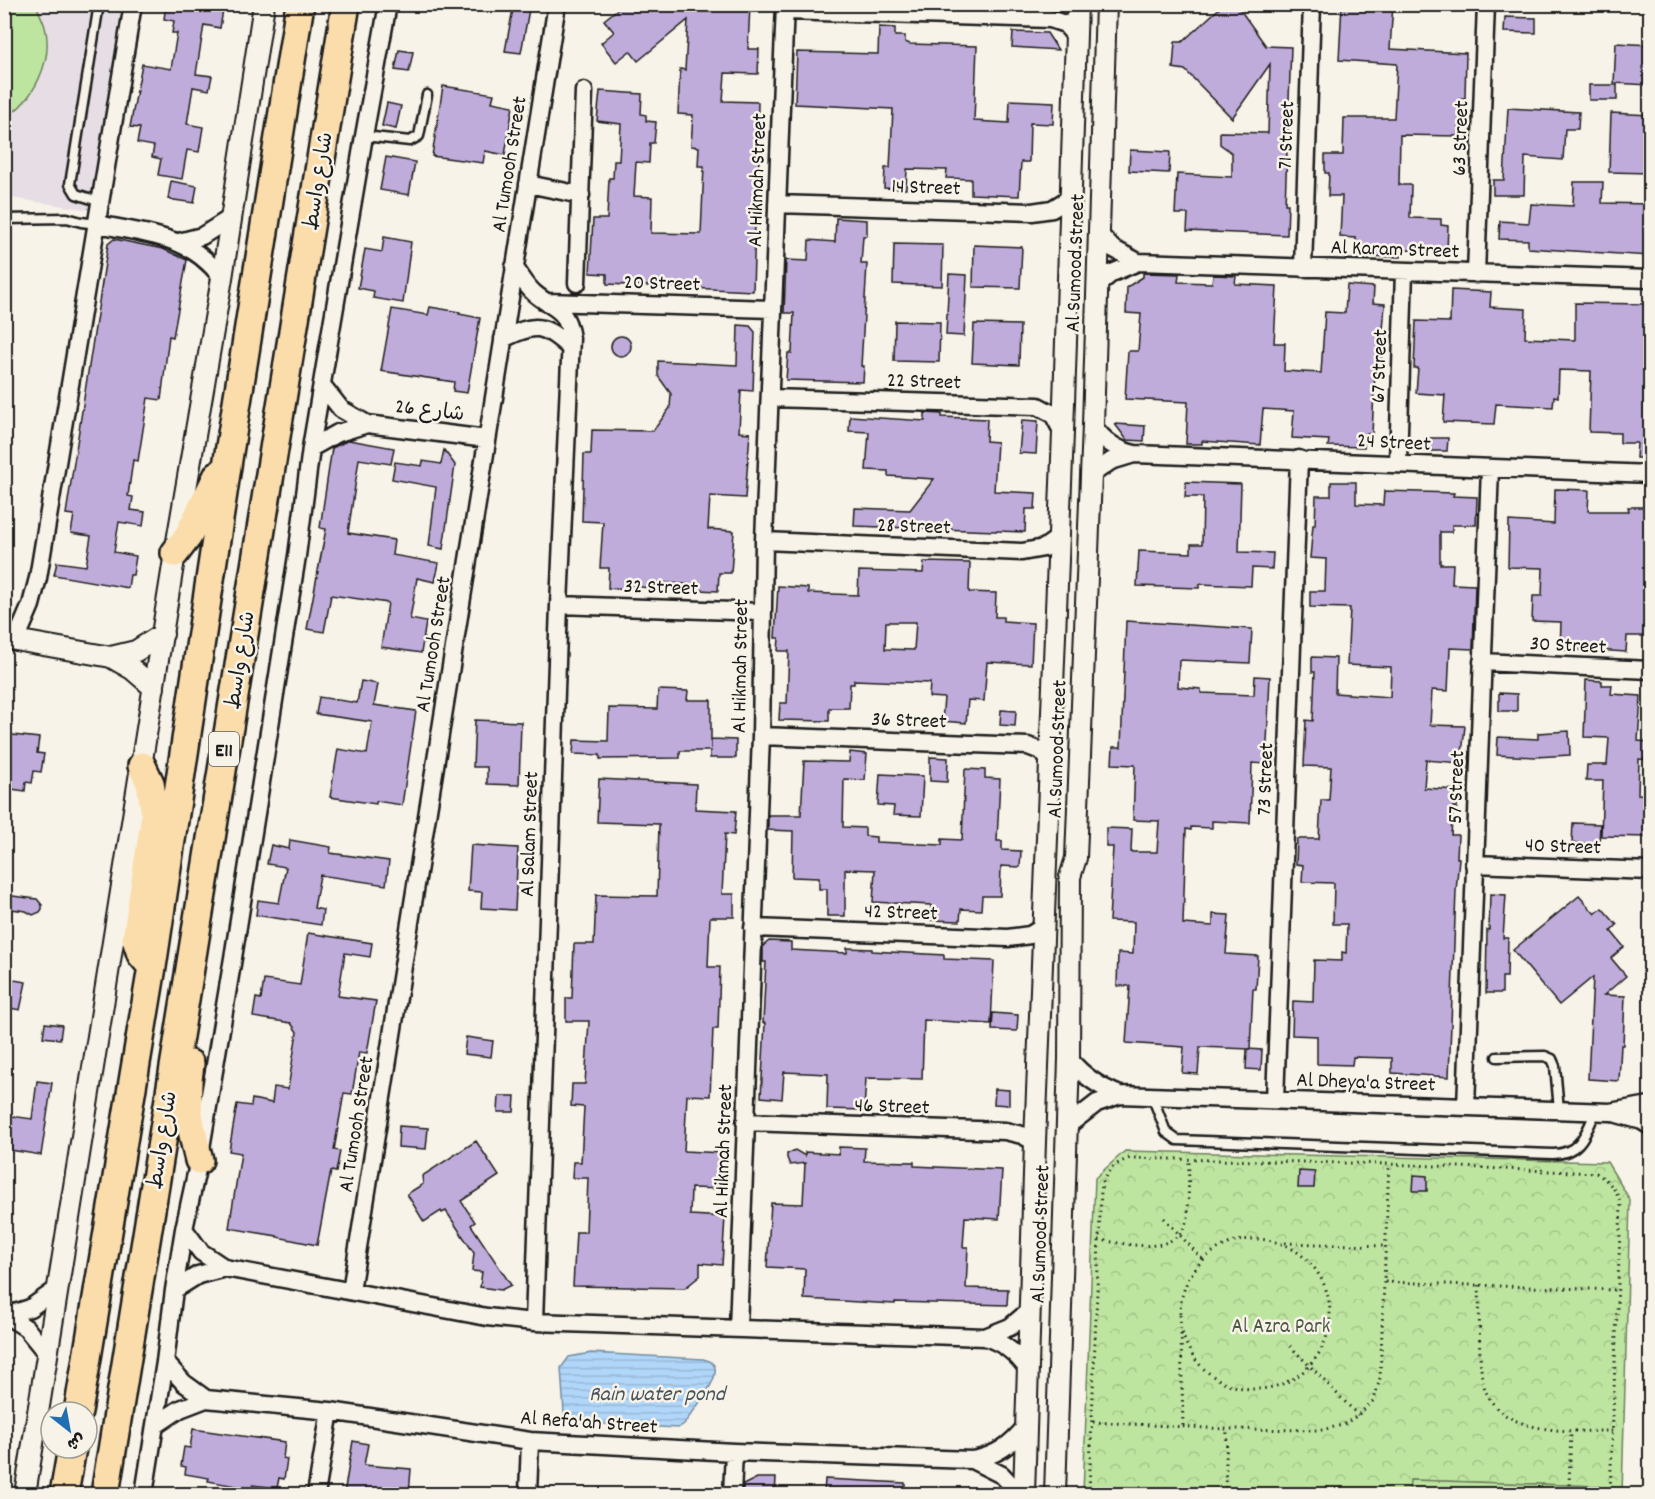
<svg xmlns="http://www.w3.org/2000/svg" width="1655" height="1499" font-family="Dekko,'Playpen Sans Arabic',sans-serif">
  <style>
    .built { fill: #e6dee4 }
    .park { fill: url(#park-crowns); stroke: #6d805e; stroke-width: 1.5 }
    .garden { fill: #bee5a0; stroke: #6d805e; stroke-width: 1.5 }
    .water { fill: url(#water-rules); stroke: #758ca1; stroke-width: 1.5 }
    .building { fill: #c0acdb; stroke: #1c1c1c; stroke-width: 1.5; fill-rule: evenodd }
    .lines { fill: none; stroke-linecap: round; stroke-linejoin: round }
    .service-casing { stroke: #1c1c1c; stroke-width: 13 }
    .minor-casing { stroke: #1c1c1c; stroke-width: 21 }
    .tertiary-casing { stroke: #1c1c1c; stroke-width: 24 }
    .trunk-casing { stroke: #1c1c1c; stroke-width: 32 }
    .path { stroke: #1c1c1c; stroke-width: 3; stroke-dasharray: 1.5 4.5; stroke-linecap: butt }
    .service { stroke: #f7f3e8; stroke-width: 8 }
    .minor { stroke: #f7f3e8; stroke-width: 16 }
    .tertiary { stroke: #f7f3e8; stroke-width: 20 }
    .trunk { stroke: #fbddab; stroke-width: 27 }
    .labels { text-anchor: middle; stroke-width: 5; stroke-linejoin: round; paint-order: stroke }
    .shield { fill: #f7f3e8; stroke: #5e5c59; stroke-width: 1.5 }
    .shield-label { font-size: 20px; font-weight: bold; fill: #1c1c1c }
    .street-label { font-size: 21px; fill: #1c1c1c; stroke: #f7f3e8 }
    .park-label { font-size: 21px; fill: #4d5844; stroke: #f7f3e8 }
    .water-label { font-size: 22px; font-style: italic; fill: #48545e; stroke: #f7f3e8 }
  </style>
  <defs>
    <pattern id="park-crowns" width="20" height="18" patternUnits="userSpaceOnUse" patternTransform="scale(1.5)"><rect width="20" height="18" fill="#bee5a0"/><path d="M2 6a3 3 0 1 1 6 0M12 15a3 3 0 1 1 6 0" fill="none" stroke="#a3c489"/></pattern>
    <pattern id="water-rules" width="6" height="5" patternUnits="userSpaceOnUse" patternTransform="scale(1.5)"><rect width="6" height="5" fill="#b0d6f9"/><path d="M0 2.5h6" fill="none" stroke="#97b7d5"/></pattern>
  </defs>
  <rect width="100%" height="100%" fill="#f7f3e8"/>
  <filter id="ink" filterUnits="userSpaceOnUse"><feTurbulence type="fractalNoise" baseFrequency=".0167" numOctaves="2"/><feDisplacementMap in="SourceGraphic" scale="12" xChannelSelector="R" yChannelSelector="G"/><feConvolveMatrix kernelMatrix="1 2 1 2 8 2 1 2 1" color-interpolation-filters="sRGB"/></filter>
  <g filter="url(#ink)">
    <path class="built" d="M4 5H122L89 210 5 197Z"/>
    <path class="park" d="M1125 1151 1607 1162 1630 1200 1622 1494H1598V1486L1411 1480 1409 1494H1083L1095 1178Z"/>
    <path class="garden" d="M5 4 36 5C39 12 43 20 45 27 54 61 33 101 5 118Z
      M1410 1480 1599 1486 1598 1494H1409Z"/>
    <path class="water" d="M591 1353 703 1359C706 1360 710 1360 712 1363 726 1374 691 1413 684 1424L678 1428 583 1423 567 1418 564 1413 561 1368 569 1357Z"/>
    <path class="building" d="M177 4H224L220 28 204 25 196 74 212 76 209 90 193 87 187 124 203 127 199 152 187 150 182 179 158 175 161 159 152 157 154 146 137 143 140 128 130 127 142 64 171 69 177 33H172L174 21 164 19 166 5 177 7Z
      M514 4H530L521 53 505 51Z
      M624 4H750L748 49H759L758 74 725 73 723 101 758 102 757 150 760 151 756 189 753 291 607 284V274L590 273 593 219H607L609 178H613L614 161H619L621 124 597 121 600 91 642 94 641 114 646 115V121L656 122 654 143H650L649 163 636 162 634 196 652 197 651 233 701 234 704 166H698L699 147 691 146 693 115 678 114 680 69 685 70 688 20 638 61 630 51 616 62 601 43 614 32 604 20Z
      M1224 4H1236L1266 46 1291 47 1285 204H1288L1287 235 1187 231 1188 214H1175L1177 174 1232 177V153L1220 144V132L1268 133 1270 64 1232 118 1185 70 1173 68 1175 42H1182Z
      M1342 4H1393L1390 49 1466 53 1465 98H1460L1459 136 1400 135 1399 185H1411L1410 218 1441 219V225L1448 226 1447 251 1401 250V257L1356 256V238L1340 237 1342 196H1328L1329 173H1325V155H1343L1344 118H1394L1397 64 1339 60Z
      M1505 17 1536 18V33L1504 32Z
      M879 27 895 28V36H905V42L910 44 977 46 974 121 1009 123 1010 100 1054 102 1053 124 1030 123 1029 162H1021L1019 196 971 194V179L946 178 947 170 907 169 906 189 884 188 885 168H890L893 109 795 104 797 52 878 54Z
      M1013 32 1047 33 1058 50 1012 47Z
      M1616 43 1650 45V85L1614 83Z
      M399 50 413 52 409 72 395 70Z
      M1589 85H1617V100H1589Z
      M443 86 494 94 492 102 513 106 505 155 485 151 483 163 432 156Z
      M387 103 401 106 396 129 382 126Z
      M1508 108 1579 112 1578 129H1565L1563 160 1525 157 1524 195H1493V180H1504Z
      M1611 113 1650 115V173L1609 172Z
      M1130 150 1170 152 1169 173 1129 171Z
      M386 157 415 162 409 195 380 190Z
      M171 181 197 186 194 203 168 199Z
      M1574 182H1603L1602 203 1650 204V256L1528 248V240L1499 239 1500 221 1529 223 1531 204 1573 206Z
      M836 218 867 220V236H863L861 264H867L861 366H864L863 382 786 380 788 353H792L794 313H784L786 260 808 261 809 240 835 242Z
      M384 237 411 242 403 303 373 298 374 291 358 288 365 249 382 252Z
      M114 239 163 249 187 260 173 337 169 336 161 400 148 398 138 461 133 460 128 496 133 497 131 510 145 512 143 526 119 522 114 552 136 556 133 575H130L128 588 54 575 57 562 86 566 91 536 71 533 74 515 66 514 108 244Z
      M894 244 943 245 942 286 893 284Z
      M974 245 1022 247 1020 288 973 287Z
      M1143 273 1179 274 1178 282 1212 283 1213 275 1236 276 1235 284 1277 286 1274 343H1285L1284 371 1321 373 1325 312 1345 313 1347 285 1374 287 1373 303 1385 304 1380 370H1375L1372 434H1365L1364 447 1328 446 1329 440 1292 438 1294 411 1263 409 1260 445 1202 441V444H1186L1188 402 1125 399 1128 351H1138L1141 314 1126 313 1127 287 1143 277Z
      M949 274 967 275 964 336 946 335Z
      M1451 290 1491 292 1490 307 1526 309 1525 338 1575 340V303L1650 304V458H1636L1637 443H1620V433L1589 432 1591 371 1559 370 1558 397 1554 396 1553 407 1496 404 1494 424 1443 422 1445 395 1416 393 1418 368H1414L1416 321 1450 322Z
      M430 307 460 312 459 314 480 318 467 393 453 391 454 382 381 371 392 309 428 315Z
      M895 321 940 322 939 362 894 361Z
      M974 324 1020 325 1019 365 972 363Z
      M738 325 750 326 755 332 753 391 741 390 739 432 750 433 745 498 710 496 708 529 734 531 731 573H719L718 591 699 590V585L652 582V588L628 586V590L608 588 609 568H600L603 522 582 521 584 454H591L592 430 653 431 670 408 671 394 658 376V361L737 365Z
      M611 346a10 10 0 1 1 20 0a10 10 0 1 1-20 0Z
      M925 413 942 414V417L987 419 986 441 997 442 994 491 1036 493 1035 509H1026L1025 532 854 526 855 508 910 510 934 479 888 476V471L866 470 869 432 849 431 850 416 925 421Z
      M1022 420 1038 421 1036 454 1019 453Z
      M1115 424 1145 426 1144 441 1127 440Z
      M1430 438H1448L1447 451H1430Z
      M349 440 394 448 391 464 359 459 348 533 394 540 392 555 439 563 435 582 417 578 410 619 426 622 421 653 381 647 388 603 331 595 324 632 307 629 326 529 320 528 332 448Z
      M444 450 455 465 443 549 429 546 436 487 392 479 395 462 422 466 423 461 441 464Z
      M1186 482 1241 484 1239 552 1273 553 1272 569 1252 568 1251 586 1200 584 1199 588 1137 586 1139 551 1191 553V544H1202L1203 497H1185Z
      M1331 482H1356V504L1383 505 1384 491 1454 493 1453 496 1477 497 1476 525H1452V532H1440V564H1453L1452 584 1475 585 1473 649 1450 648 1448 691 1432 690 1430 725 1465 726 1461 763 1426 760 1424 788 1458 790 1457 808 1453 807 1451 835H1458L1457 858H1459L1456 891 1449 1077 1392 1073V1058L1353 1057 1352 1065 1317 1064V1036L1292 1035 1293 1001 1313 1002 1314 960 1342 961V952L1346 953 1347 924H1333L1334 883 1302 882 1303 865 1296 864 1297 839H1319L1321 800H1329L1331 767 1304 766 1306 720 1313 721 1315 672H1312V657L1336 658 1335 693 1390 697 1391 667 1347 665 1350 608 1310 607V591H1325L1326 559 1310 558 1313 525H1315L1316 496H1331Z
      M1555 489 1589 490 1588 511H1629L1628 507H1650V570H1648L1647 636H1627L1626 652 1581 649V650H1560L1561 622 1532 621 1533 596H1542L1543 568 1508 567 1509 521 1554 524Z
      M924 562 970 563 969 592 996 593 995 617H1003V621L1033 623 1031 664 987 662 984 701 968 700 966 723 942 721 944 698 929 697 930 683 854 680V684H850L849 708H829V721L779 720 780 703H787L789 651H778L779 638H775L778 586 808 588V593L858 595 859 571 923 573ZM886 622H916L914 650 885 649Z
      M1126 621 1252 629 1250 663 1179 660 1178 687 1201 689V693L1254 695 1255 676 1270 677 1266 764 1252 763 1250 823 1212 821V828L1191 827V830L1186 829 1183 924 1213 926V914L1229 915 1226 954 1258 956 1256 989H1253L1250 1049 1200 1047 1198 1074 1182 1073 1184 1047 1126 1043 1130 986H1117L1118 953 1133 954 1134 922 1109 921 1113 847H1106V828L1132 829 1131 852H1157L1159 821 1133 820 1135 765 1112 764 1113 747H1121Z
      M1586 680 1602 681V685H1612L1611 694 1641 696 1638 741 1650 742V760L1639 759 1638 794 1649 795 1648 816H1650V837L1601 836 1603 781H1586L1587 765H1607L1609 738 1584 737Z
      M361 681 378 684 374 705 416 711 402 805 376 801V804L330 797 338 749 367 754 372 722 316 714 319 697 357 703Z
      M658 690 688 691 687 700H711V749V739L736 740V758H710V751H680V758L600 759V755L573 754 574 740 608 741 609 708 657 709Z
      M1499 693 1517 694V711H1499Z
      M1001 710 1016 711 1015 726 1000 725Z
      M475 720 521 722 519 785 487 784V767H473Z
      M1569 731 1570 755 1535 757 1497 755 1498 737 1538 739V733Z
      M4 734 39 738 37 753 44 754 41 772 34 771 32 783 26 782 25 791 4 788Z
      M850 752 867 754 865 780 844 779 843 827 865 828V836L876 837V842L942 845V839L962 840 965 769 985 770V778L1000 779 997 841H1002V850L1021 851 1020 867 1001 866 1000 896H982L981 910 961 909 960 921 930 920 931 905 873 902 875 870 845 869V916H827V889H819V878L792 877 793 831 768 830V815H801L804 761 849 762Z
      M930 757 948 758 947 782 930 781Z
      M880 774 923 776 921 816 893 815 894 806 878 805Z
      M599 779 696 784 695 809 736 811 734 835 725 834 722 894H734V917H710L708 967H720L718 1029H713L710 1096 687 1095 684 1151 722 1153 721 1168H726L725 1189 691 1188 690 1215 725 1217 722 1265 700 1263V1276L685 1288 573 1286 576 1232H586L588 1178H572L573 1162H581L584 1107 571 1106 572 1084H585L589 1021H566V998H572L574 944H594L596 895 657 896 659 824 597 822Z
      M1573 823 1600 824 1599 844 1572 843Z
      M290 840 331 847 330 853 389 861 386 885 320 875 314 908 323 910 321 925 256 915 258 900 279 903 286 867 267 864 271 845 289 849Z
      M471 845 518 848 515 910 481 908 482 892 468 891Z
      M1490 894 1506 895 1503 938H1508L1507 977H1502V993H1486L1487 930H1489Z
      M4 895 37 899 42 905V909L40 912 33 915 26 911 4 908Z
      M1579 896 1595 914 1602 908 1617 925 1611 931 1624 947 1611 958 1626 976 1604 995 1625 996 1623 1045H1621L1619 1081 1588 1079 1593 977 1559 1005 1513 950Z
      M308 933 372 943 370 957 345 953 338 996 376 1001 367 1053 359 1052 352 1094 344 1093 334 1150 340 1151 336 1172 331 1171 317 1245 277 1237V1236L229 1228 241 1153 229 1151 237 1104 251 1106 252 1099 272 1103 274 1087 288 1089 297 1032 291 1023 253 1017 256 998 261 999 264 980 300 985Z
      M769 941 791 942V950L847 953V948L872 949V951L944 955V959L994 961 991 1024 924 1020 922 1079 866 1078 864 1110 827 1109 828 1074 784 1072 782 1099 761 1097 765 1023H763L766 962H763V946Z
      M8 979 26 982 20 1010 4 1007Z
      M993 1013 1018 1015 1017 1031 992 1030Z
      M45 1023 62 1025 60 1039 43 1037Z
      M466 1037 493 1041 491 1057 464 1054Z
      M1247 1049 1262 1050 1261 1070 1246 1069Z
      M37 1081 52 1083 41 1155 4 1149V1115L32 1119Z
      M995 1089 1009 1090V1105L994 1104Z
      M499 1096H515L514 1112H498Z
      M399 1126 428 1128 426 1149 398 1147Z
      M476 1141 499 1176 461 1201 475 1222 471 1225 511 1285 501 1290 480 1287 482 1272 472 1271 474 1253 446 1211 442 1213 441 1211 424 1222 407 1194 423 1184 422 1176Z
      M839 1147 865 1148 864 1161 914 1162V1166L1002 1170 999 1219 965 1217 963 1247H968L966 1288 1008 1289 1007 1305 895 1302V1304L804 1299 805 1269 767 1267 771 1203 803 1204 805 1163 790 1165 787 1158V1154L795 1150 805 1156V1152L839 1154Z
      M1299 1171 1315 1172 1314 1188H1298Z
      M1414 1175 1427 1176V1191H1413Z
      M193 1429 285 1442 283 1458 287 1459 284 1479 279 1478 277 1488 253 1485 252 1489 208 1481 209 1478 185 1474 186 1467 181 1466 184 1447 190 1448Z
      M353 1441 368 1444 364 1465 411 1469 409 1494H344Z
      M757 1478H776L775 1494H742L743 1485Z
      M825 1479 905 1483V1494H824Z"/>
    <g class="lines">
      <defs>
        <path id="service" d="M99 4 70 184 76 194 101 202
          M364 136 410 141 419 136 427 95
          M4 219 67 218 81 222 98 224
          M1497 1057 1545 1056 1552 1059 1555 1066 1559 1110
          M1152 1096 1166 1132 1177 1140 1553 1154C1580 1154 1586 1133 1596 1111"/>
        <path id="minor" d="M785 11 1050 19 1065 24 1076 37
          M528 184 581 195
          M777 204 1032 212 1052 209 1070 198
          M98 224C148 235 189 234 222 278
          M1099 234 1112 248 1138 262 1650 279
          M179 242 202 236 232 217
          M514 267C521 276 526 286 534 293 555 311 566 306 571 338L559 605 534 1322
          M1303 268 1312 4
          M1476 274 1486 4
          M577 283 584 91
          M1097 285 1112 273 1138 262
          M548 302 773 309
          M503 339C535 323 543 323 570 348
          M322 385 341 409 367 424 487 439
          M770 398 1038 406 1053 414 1063 433
          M1093 425C1103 441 1116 450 1135 454L1650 474
          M311 448 338 433 367 424
          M1398 463 1404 271
          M1091 475 1111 461 1134 454
          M764 541 1022 552 1044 548 1058 538
          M559 605 762 612
          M16 640 31 605 38 578 133 4
          M1482 662 1650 670
          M761 736 1028 746 1041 751 1050 761
          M1474 864 1650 871
          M753 928 1008 938 1030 935 1043 927
          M1069 1059C1083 1076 1099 1087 1120 1095
          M1275 1100 1299 459
          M1466 1107 1490 468
          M1617 1114 1642 1121 1650 1126
          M745 1122 1005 1131 1022 1135 1035 1142
          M1066 1127 1097 1103 1120 1095 1610 1112 1650 1105
          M184 1229 201 1252 225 1268
          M174 1290 198 1275 225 1268 487 1317 534 1322 985 1337C1004 1343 1017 1353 1028 1370
          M351 1291 557 4
          M4 1314 26 1328 47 1354
          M8 1315 30 1308 57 1289
          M738 1328 761 736 764 541 785 4
          M985 1337 1010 1327 1030 1310
          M165 1362 184 1383 206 1399
          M156 1425 180 1409 206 1399 330 1411 530 1441 734 1452 972 1460C996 1456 1011 1445 1026 1426
          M972 1460 1002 1475 1020 1494
          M144 1494 165 1362 174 1290 184 1229 199 1160 233 958 297 556 311 448 364 136 388 4
          M316 1494 330 1411
          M528 1494 530 1441
          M732 1494 734 1452"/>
        <path id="tertiary" d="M4 638 111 657 132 669 154 688
          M111 657 136 651 163 634
          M25 1494 175 553 222 278 264 4
          M1024 1494 1035 1142 1063 433 1077 4
          M1055 1494 1069 1059 1070 877 1076 858 1093 425 1106 4"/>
        <path id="trunk" d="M175 553 188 536 218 475
          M142 766 150 783 155 815 136 939 141 954 152 967
          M190 1064C184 1101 190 1124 199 1160
          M78 1412 152 967 229 453 300 4
          M64 1494 72 1448
          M105 1494 346 4"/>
      </defs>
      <use href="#service" class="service-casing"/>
      <use href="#minor" class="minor-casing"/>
      <use href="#tertiary" class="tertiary-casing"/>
      <use href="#trunk" class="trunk-casing"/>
      <path class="path" d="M1164 1218 1203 1260
        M1180 1314a75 75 0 1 1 150 0a75 75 0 1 1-150 0Z
        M1099 1240C1130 1244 1178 1258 1188 1217L1189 1159
        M1285 1243 1385 1246
        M1385 1282 1617 1290
        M1479 1285C1480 1315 1478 1347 1482 1377 1491 1437 1567 1431 1613 1431
        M1181 1334 1183 1426
        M1290 1346 1358 1415
        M1093 1422 1227 1429 1321 1430 1343 1425 1358 1415 1374 1400 1380 1378 1389 1164
        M1569 1485 1571 1431
        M1089 1494 1101 1190C1104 1172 1114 1163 1131 1158L1389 1164 1596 1173C1610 1182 1616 1189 1621 1205L1610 1494
        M1225 1494 1227 1429"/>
      <use href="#service" class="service"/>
      <use href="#minor" class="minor"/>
      <use href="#tertiary" class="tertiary"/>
      <use href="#trunk" class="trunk"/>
    </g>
  </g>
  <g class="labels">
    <rect class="shield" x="209" y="732" width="30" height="34" rx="4.5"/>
    <g class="shield-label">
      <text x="224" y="756">E11</text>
    </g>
    <g class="street-label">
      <text transform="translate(1285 135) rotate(-88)" y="7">71 Street</text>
      <text transform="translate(1459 138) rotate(-88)" y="7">63 Street</text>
      <text transform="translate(508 164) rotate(-81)" y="7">Al Tumooh Street</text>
      <text transform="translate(756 180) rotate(-88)" y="7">Al Hikmah Street</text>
      <text transform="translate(317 181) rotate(-81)" y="7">شارع واسط</text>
      <text transform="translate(926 186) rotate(2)" y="7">14 Street</text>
      <text transform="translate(1395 248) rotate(2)" y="7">Al Karam Street</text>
      <text transform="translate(1074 263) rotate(-88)" y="7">Al Sumood Street</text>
      <text transform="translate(662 282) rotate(2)" y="7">20 Street</text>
      <text transform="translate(1378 366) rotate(-88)" y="7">67 Street</text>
      <text transform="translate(924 380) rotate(2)" y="7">22 Street</text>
      <text transform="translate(430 409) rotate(7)" y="7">شارع 26</text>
      <text transform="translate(1394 441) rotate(3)" y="7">24 Street</text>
      <text transform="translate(914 525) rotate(2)" y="7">28 Street</text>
      <text transform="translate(661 586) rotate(2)" y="7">32 Street</text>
      <text transform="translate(432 644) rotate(-81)" y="7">Al Tumooh Street</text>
      <text transform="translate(1568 644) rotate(3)" y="7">30 Street</text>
      <text transform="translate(239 660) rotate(-81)" y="7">شارع واسط</text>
      <text transform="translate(739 666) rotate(-89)" y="7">Al Hikmah Street</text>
      <text transform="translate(909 719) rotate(2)" y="7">36 Street</text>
      <text transform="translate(1056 749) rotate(-88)" y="7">Al Sumood Street</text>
      <text transform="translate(1264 779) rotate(-88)" y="7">73 Street</text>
      <text transform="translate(1455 787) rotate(-88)" y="7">57 Street</text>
      <text transform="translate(528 834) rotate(-88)" y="7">Al Salam Street</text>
      <text transform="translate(1563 845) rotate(2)" y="7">40 Street</text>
      <text transform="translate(901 911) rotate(2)" y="7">42 Street</text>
      <text transform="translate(1366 1081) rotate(2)" y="7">Al Dheya'a Street</text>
      <text transform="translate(892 1105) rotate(2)" y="7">46 Street</text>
      <text transform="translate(355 1124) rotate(-81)" y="7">Al Tumooh Street</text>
      <text transform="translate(161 1140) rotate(-81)" y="7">شارع واسط</text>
      <text transform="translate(722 1151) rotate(-88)" y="7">Al Hikmah Street</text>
      <text transform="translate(1039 1234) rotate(-88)" y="7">Al Sumood Street</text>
      <text transform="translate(589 1421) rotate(4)" y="7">Al Refa'ah Street</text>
    </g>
    <g class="park-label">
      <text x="1281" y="1332">Al Azra Park</text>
    </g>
    <g class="water-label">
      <text x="657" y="1400">Rain water pond</text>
    </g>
  </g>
  <rect width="1655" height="1499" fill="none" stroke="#f7f3e8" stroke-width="24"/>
  <rect x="12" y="12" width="1631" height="1475" fill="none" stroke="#1c1c1c" stroke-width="2" filter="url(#ink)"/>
  <g transform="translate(69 1430) rotate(149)"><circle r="28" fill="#f7f3e8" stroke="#9f9d96" stroke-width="1.5"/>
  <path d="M0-4.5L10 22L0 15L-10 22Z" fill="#1f6fb2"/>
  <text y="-9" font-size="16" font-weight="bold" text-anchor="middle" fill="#1c1c1c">ش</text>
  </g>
</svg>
